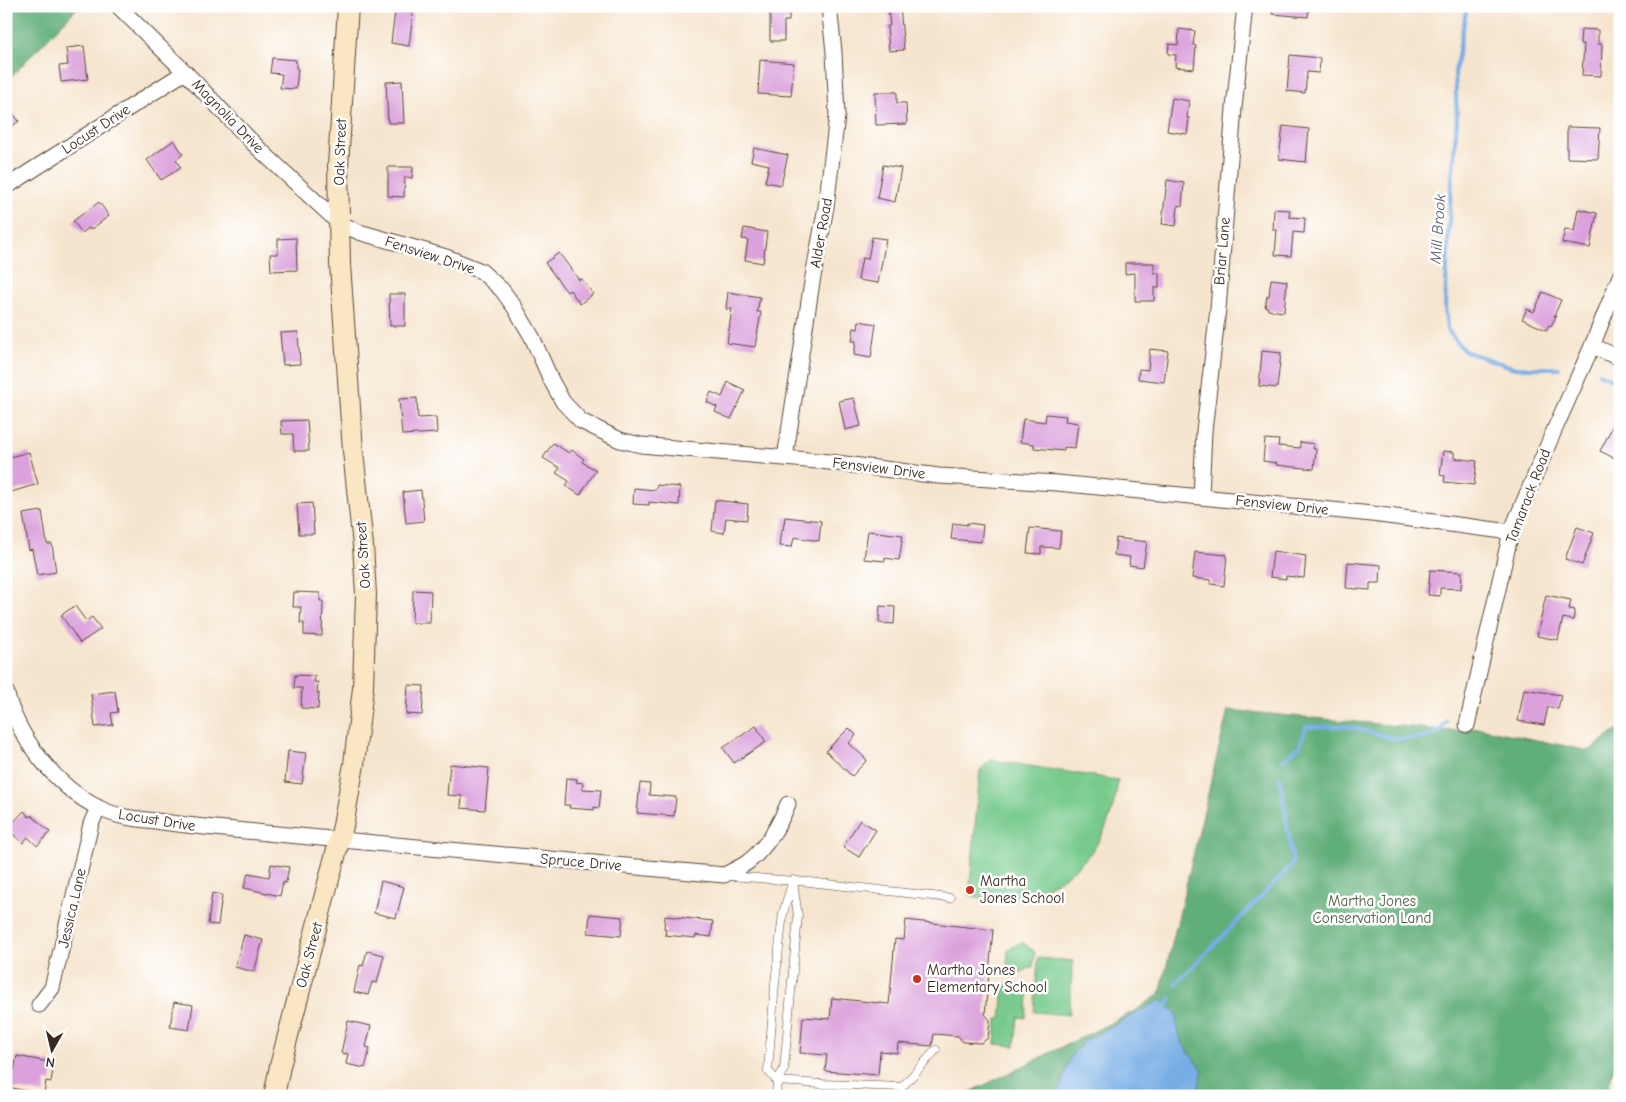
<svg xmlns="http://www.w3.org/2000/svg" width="1626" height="1102" font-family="'Comic Neue',sans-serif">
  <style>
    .green { fill: #77ca8c; stroke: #597a55 }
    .forest { fill: #61ae78; stroke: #4e6c4b }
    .water { fill: #77ade5; stroke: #596c82 }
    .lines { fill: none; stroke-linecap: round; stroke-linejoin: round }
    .stream { stroke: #77ade5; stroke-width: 4 }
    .building { fill: #dba1dc }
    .lane-casing { stroke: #574638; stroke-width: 9 }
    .street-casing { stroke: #574638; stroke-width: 17 }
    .secondary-casing { stroke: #574638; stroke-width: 22 }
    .lane { stroke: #fff; stroke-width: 8 }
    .street { stroke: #fff; stroke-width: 15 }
    .secondary { stroke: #fbe6c3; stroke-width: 20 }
    .poi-dot { fill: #c8321e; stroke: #fff; stroke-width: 2 }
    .labels { text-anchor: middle; stroke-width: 5; stroke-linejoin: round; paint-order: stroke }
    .street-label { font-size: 15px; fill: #3b2a1e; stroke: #fff }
    .poi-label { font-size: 15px; fill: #3b2a1e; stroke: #fff; text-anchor: start }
    .park-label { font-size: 15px; fill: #506244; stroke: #fff }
    .water-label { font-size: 16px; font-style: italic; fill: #535e6e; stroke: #fff }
  </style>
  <rect width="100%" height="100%" fill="#fff"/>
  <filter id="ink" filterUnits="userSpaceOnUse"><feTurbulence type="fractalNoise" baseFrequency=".02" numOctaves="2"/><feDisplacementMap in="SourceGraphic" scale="10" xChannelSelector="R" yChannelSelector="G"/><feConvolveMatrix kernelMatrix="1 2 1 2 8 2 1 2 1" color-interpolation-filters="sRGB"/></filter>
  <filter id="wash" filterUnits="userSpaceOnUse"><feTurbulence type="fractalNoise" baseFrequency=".0096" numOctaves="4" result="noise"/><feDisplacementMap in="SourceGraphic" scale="20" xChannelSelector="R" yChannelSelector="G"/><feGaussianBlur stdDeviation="1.12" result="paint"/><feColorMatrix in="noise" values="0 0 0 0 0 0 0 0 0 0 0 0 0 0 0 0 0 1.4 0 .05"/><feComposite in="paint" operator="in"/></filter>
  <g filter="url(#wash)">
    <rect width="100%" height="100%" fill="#f6e5ce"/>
    <path class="green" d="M991 760 1118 780C1116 799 1111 818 1102 835 1080 880 1016 911 969 895L980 770Z
      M1022 942 1035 952 1033 967 1019 973 1007 965 1008 949Z
      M1038 958 1073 961 1069 1015 1034 1012Z
      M1004 985 1029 987 1026 1018 1018 1017 1015 1046 995 1044 997 1019H1001Z"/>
    <path class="forest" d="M9 6H79L6 82V8Z
      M1228 710 1453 731 1480 728 1589 751 1620 728V1042L1606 1096H962L1135 1011 1160 994Z"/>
    <path class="water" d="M1161 1000 1176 1012C1177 1040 1185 1049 1203 1070L1197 1092 1192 1096H1057L1071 1056 1083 1042Z"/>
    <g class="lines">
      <path class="stream" d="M1467 6 1455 72 1457 119 1450 203 1445 306 1447 329 1464 351 1515 368H1559
        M1599 373 1620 383
        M1283 760 1300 746 1306 727 1345 726 1397 739 1424 738 1438 733 1447 721
        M1176 984 1293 864 1280 778
        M1166 1008 1171 998"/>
    </g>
    <g id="blocks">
      <path class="building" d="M770 6H789V21H784V41H770Z
        M888 6H900L904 50 889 51 887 26H890Z
        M1273 6H1309L1308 17 1272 14Z
        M395 11 413 13 409 46 391 43Z
        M1179 29 1195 31 1193 45 1196 46 1194 69 1175 67 1176 55 1168 54 1169 44 1178 45Z
        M1581 29 1598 30V44H1602L1601 76 1582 75 1584 44H1580Z
        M84 46 88 79 61 82 59 66 68 65 66 48Z
        M1290 55 1320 58 1319 73 1307 72 1305 93 1287 91Z
        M272 58 296 60V68L298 69 296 89 280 88 282 74 270 73Z
        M760 60 794 63 791 96 758 94Z
        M402 81 404 123H388L386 82Z
        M875 92H897V103H906L907 124 876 125Z
        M1172 98 1189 101 1187 118H1189L1187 134 1167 131Z
        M6 105 19 121 6 131Z
        M1283 126 1309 129 1306 162 1279 159Z
        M1567 127 1600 128 1598 159 1567 158Z
        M174 140 183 154 176 160 181 168 161 180 147 160Z
        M754 148 788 155 781 185 765 182 769 165 751 161Z
        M883 165 901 168 895 202 877 198Z
        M388 167H413L412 178 405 177 404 197 388 196Z
        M1167 180 1184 183 1182 206 1178 205 1176 226 1162 224Z
        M99 202 109 216 90 230 89 228 82 233 73 221Z
        M1274 209 1290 210 1289 217 1305 218 1304 233 1293 232 1291 256 1275 255 1277 230H1273Z
        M1578 209 1597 213 1590 248 1562 243 1565 229 1574 231Z
        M744 228 767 232 763 263 745 260 748 240 742 239Z
        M872 237 886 239 878 283 858 280 862 258 868 259Z
        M296 238 297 270 271 271 270 254H278V239Z
        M559 253 579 280 582 279 593 294 580 304 570 290 567 292 545 263Z
        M1125 263H1154V273H1159V288H1154V301H1135V273L1125 274Z
        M1271 279 1287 281 1284 312 1268 310V307H1265L1267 296H1269Z
        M728 292 760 297 757 312H761L755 347 727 343 732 309H726Z
        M1543 292 1561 300 1554 316H1556L1551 326 1549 325 1546 330 1522 319 1527 309 1534 312Z
        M389 294H405V326H390Z
        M859 321 876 324 871 358 854 355 856 341H852L854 328 858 329Z
        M298 332 300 364 283 365 280 333Z
        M1150 349 1168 351 1164 382 1138 379 1139 369 1148 370Z
        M1262 351 1281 353 1277 388 1259 386Z
        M728 382 745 390 731 419 715 412 717 407 707 402 711 392 722 397Z
        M417 398 418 418 436 417 437 433 402 435 399 399Z
        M854 398 861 426 845 430 839 401Z
        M1620 412V452L1616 459 1600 451Z
        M1046 414 1066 416 1065 421 1078 423 1075 448 1064 447V451L1034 448V444L1020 442 1023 419 1045 422Z
        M307 420 309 451H294L293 434H282L281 421Z
        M1265 439 1279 440 1278 446 1300 448V442L1314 444 1313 449H1316L1314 469 1276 465 1277 463 1263 461Z
        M553 443 569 453 572 450 584 459 582 462 596 470 580 495 566 486 569 481 556 473 560 468 543 458Z
        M1443 451 1454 452V458L1477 461 1474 485 1444 482 1445 476 1440 475Z
        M29 452 38 484 11 492 6 475V458Z
        M657 485 680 487 679 505 649 502V505L633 504 634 488 656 490Z
        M421 490 424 521 406 523 403 492Z
        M715 500 748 504 747 520 726 518 724 533 712 531Z
        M312 503 314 534H299L297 504Z
        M42 511 47 544H52L56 572 37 575 32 549 29 550 23 514Z
        M785 517 821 521 819 541 794 537 792 547 779 546 781 530H783Z
        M953 523 967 525V523L983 525 981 542 951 539Z
        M1577 527 1594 533 1582 565 1565 559Z
        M1030 528 1061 531 1059 548 1041 547V554L1027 553Z
        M868 531 903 535 899 560 885 558V561L864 559Z
        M1116 538 1147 542 1143 567 1129 565 1130 557 1114 555Z
        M1273 551 1306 556 1304 578 1286 576V579L1270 577Z
        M1195 552 1227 555 1224 586 1211 584V580L1192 578Z
        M1348 562 1381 565 1380 583H1370V590L1346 588Z
        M1430 570 1462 572 1461 589 1440 588V596L1428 595Z
        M413 590 431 591 430 623H412Z
        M294 592 320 593V601H323L322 636 304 635V623H300L301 607H293Z
        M1546 595 1571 600 1569 609 1575 610 1573 620 1563 618 1558 640 1537 636Z
        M75 606 86 621 92 617 101 629 80 643 61 615Z
        M880 606 895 607 894 624 879 623Z
        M295 675 315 676 314 682H318L317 693H319L318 709 301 708 302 688H294Z
        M408 685 424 686 422 715 406 714Z
        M1524 689 1561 695 1558 709 1548 707 1544 725 1518 721Z
        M115 691 118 712 111 713 113 725 95 727 91 694Z
        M756 726 766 742 734 763 723 748Z
        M849 728 856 735 849 743 867 760 852 776 826 751Z
        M288 751 306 753 302 784 285 782Z
        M450 764 489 768 485 810 461 808 462 796 447 795Z
        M566 778 577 779 576 782 583 783 582 789 601 790 599 808 594 807V810L569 808 570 805H564Z
        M640 783 650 784 649 795 676 797 674 816 637 813Z
        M24 811 29 817 31 815 50 832 37 846 28 837 23 843 7 829Z
        M860 820 876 830 859 857 843 847Z
        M271 864 289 867 286 883 283 882 280 896 244 888 248 873 269 877Z
        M381 881 404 887 396 918 374 913Z
        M212 893 222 895 218 925 208 924Z
        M590 914 623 917 621 936 588 933Z
        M665 916 713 921 711 937 696 935 695 938 665 935 666 929H664Z
        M906 920 993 930 985 1014 990 1020 988 1038 981 1043 963 1042 958 1036 934 1034 932 1046 898 1043 897 1053 880 1051 878 1075 825 1071 827 1055 800 1053 803 1017 830 1019 832 998 889 1004 895 939 904 940Z
        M244 935 263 940 254 972 235 967Z
        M367 951 384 955 377 983 372 982 368 995 354 992 360 965 363 966Z
        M174 1002 193 1005 189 1030 170 1027Z
        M348 1021 371 1026 366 1047 370 1048 365 1068 346 1064 348 1054 341 1053Z
        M17 1056 54 1063 51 1082 46 1081 44 1094 6 1087 9 1069 14 1070Z"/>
    </g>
  </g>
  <g filter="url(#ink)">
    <use href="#blocks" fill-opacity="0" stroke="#574638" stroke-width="1"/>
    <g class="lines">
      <defs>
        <path id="lane" d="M730 876 809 882 950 898
          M793 880 783 913 775 983 768 1071 777 1081 822 1084 902 1087 936 1050
          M776 1096 777 1081 784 1069 798 916 793 882"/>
        <path id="street" d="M118 6 185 72 257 147 339 223 359 232 446 257 481 271 502 290 515 308 532 337 551 380 563 402 581 421 620 440 641 445 829 462 939 476 1057 483 1201 497 1372 514 1511 532
          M6 187 185 72
          M1592 346 1620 358
          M785 458 812 282 826 207 837 116 834 52 829 6
          M1201 497 1204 431 1218 309 1234 108 1245 6
          M6 691C17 737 56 787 99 808 116 817 136 819 156 821 196 827 237 830 277 834 426 848 575 862 724 875 732 871 741 867 748 862 767 847 779 826 788 804
          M1467 725 1511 532 1553 433 1592 346 1620 276
          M39 1005 52 988 91 824 98 808"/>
        <path id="secondary" d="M274 1096 280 1066 343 826 354 764 363 688 366 594 363 546 353 451 340 264 338 166 348 6"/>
      </defs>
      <use href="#lane" class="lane-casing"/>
      <use href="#street" class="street-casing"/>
      <use href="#secondary" class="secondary-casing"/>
      <use href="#lane" class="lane"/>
      <use href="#street" class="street"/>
      <use href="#secondary" class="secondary"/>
    </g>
  </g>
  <g class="poi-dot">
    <circle cx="970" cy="890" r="5"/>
    <circle cx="917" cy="979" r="5"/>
  </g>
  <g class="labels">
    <g class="street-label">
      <text transform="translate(228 116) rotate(46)" y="5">Magnolia Drive</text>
      <text transform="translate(96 129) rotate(-33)" y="5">Locust Drive</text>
      <text transform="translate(340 152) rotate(-88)" y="5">Oak Street</text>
      <text transform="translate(821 233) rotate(-80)" y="5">Alder Road</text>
      <text transform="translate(1222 251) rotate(-85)" y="5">Briar Lane</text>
      <text transform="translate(430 255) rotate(18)" y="5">Fensview Drive</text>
      <text transform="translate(879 468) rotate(7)" y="5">Fensview Drive</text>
      <text transform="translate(1528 496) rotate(-69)" y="5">Tamarack Road</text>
      <text transform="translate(1282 505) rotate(6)" y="5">Fensview Drive</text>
      <text transform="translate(363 555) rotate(-94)" y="5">Oak Street</text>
      <text transform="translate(157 820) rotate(9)" y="5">Locust Drive</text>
      <text transform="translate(581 862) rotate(5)" y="5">Spruce Drive</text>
      <text transform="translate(72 908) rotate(-77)" y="5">Jessica Lane</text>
      <text transform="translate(309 955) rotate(-75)" y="5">Oak Street</text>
    </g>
    <g class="poi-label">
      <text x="980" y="886">Martha<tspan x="980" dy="17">Jones School</tspan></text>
      <text x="927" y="975">Martha Jones<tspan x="927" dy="17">Elementary School</tspan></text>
    </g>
    <g class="park-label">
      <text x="1372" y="906">Martha Jones<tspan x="1372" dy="17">Conservation Land</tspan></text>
    </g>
    <g class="water-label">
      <text transform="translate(1437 229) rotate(-86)" y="6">Mill Brook</text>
    </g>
  </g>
  <rect width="1626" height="1102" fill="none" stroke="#fff" stroke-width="25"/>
  <g transform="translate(52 1050) rotate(188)" stroke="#ffffff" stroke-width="4" paint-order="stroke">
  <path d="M0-4L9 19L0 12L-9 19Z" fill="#3b2a1e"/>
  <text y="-8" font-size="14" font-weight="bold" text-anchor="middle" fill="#3b2a1e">N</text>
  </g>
</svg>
